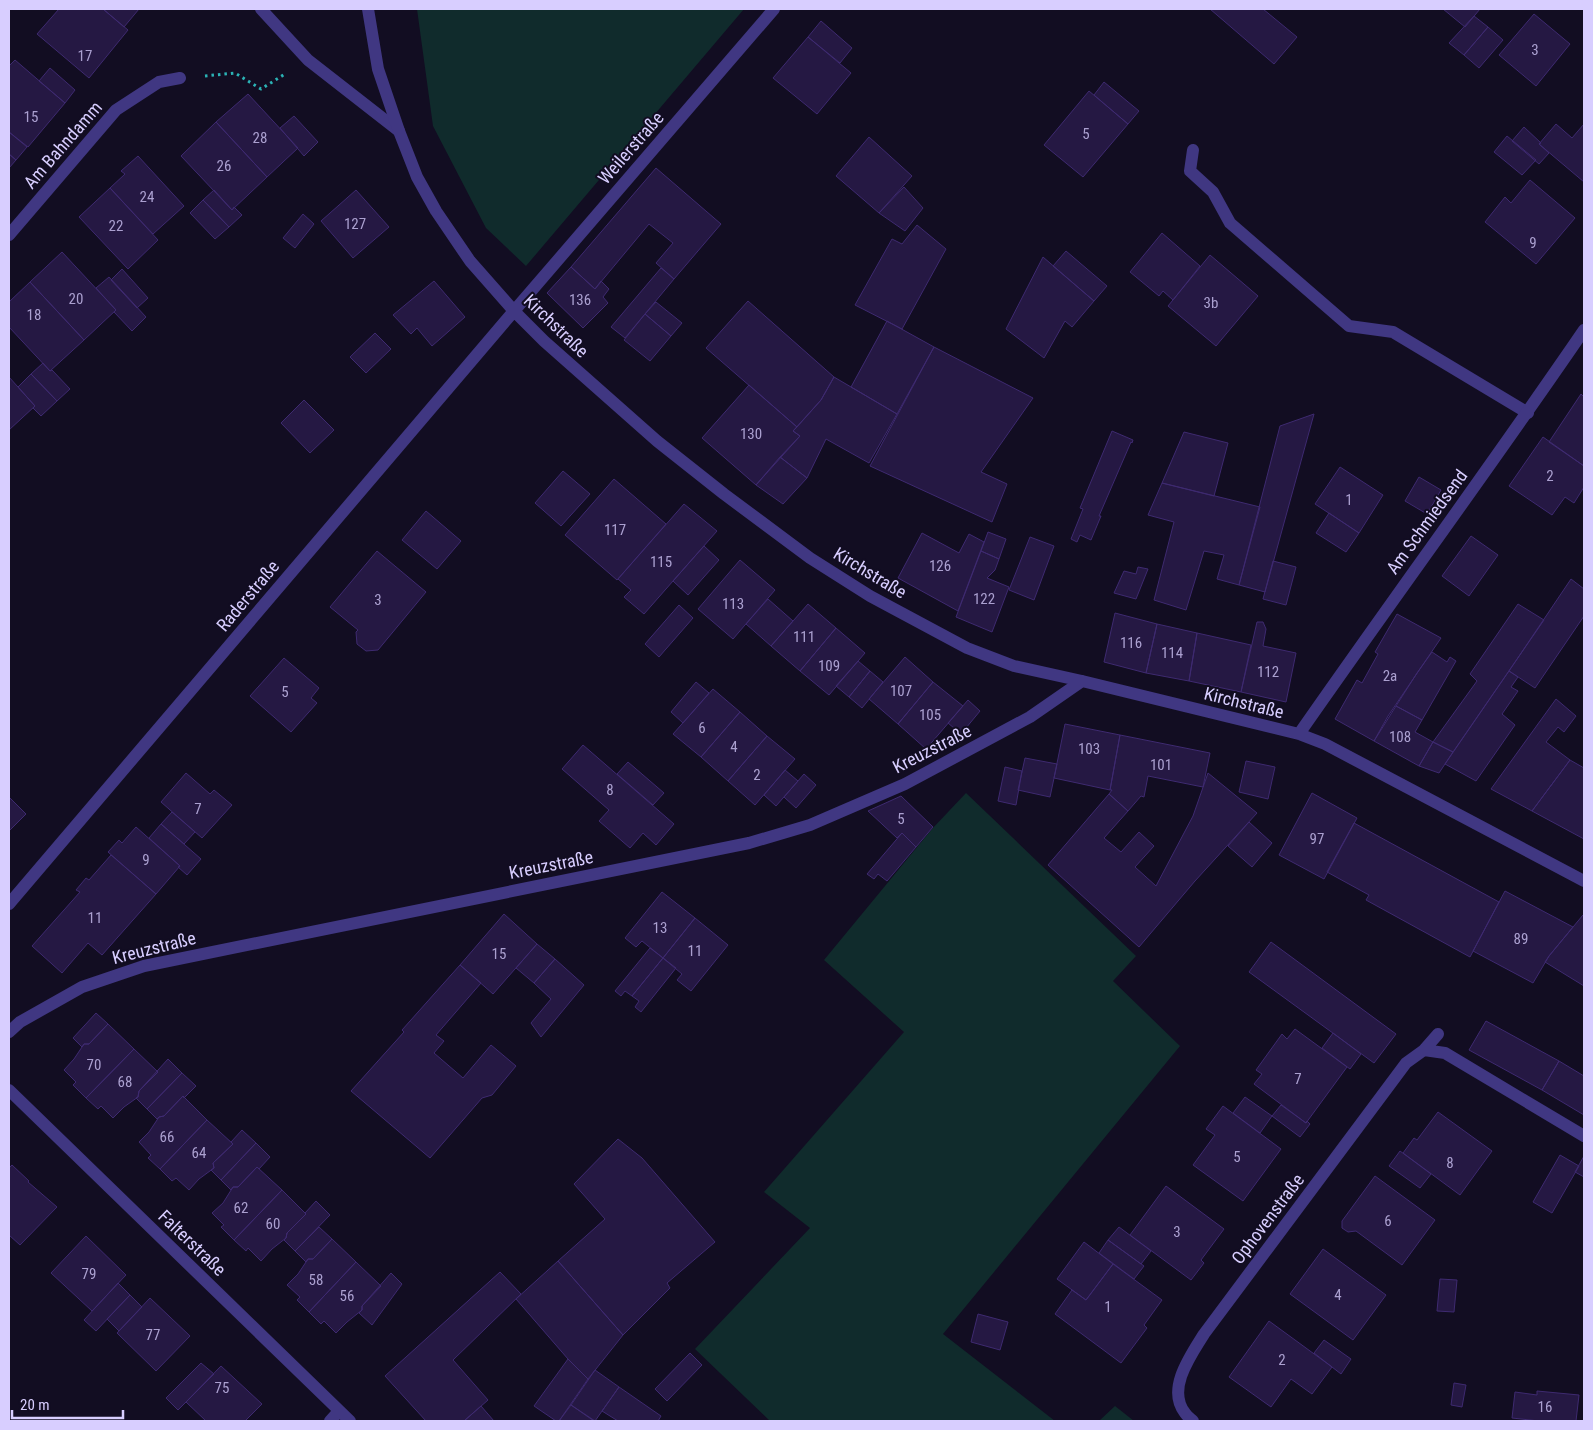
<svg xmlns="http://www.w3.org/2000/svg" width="1593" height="1430" font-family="'Roboto Condensed',sans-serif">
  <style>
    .green { fill: #102b2c }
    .building { fill: #251843; stroke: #3e2a70 }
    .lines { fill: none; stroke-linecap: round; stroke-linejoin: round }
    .path { stroke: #2bb2b5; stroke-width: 3; stroke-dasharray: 2.5 4; stroke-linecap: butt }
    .service { stroke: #403782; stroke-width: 12 }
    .minor { stroke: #403782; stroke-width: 12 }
    .labels { text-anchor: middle; stroke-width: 4; stroke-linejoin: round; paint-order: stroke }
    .number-label { font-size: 15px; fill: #aba0d0 }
    .street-label { font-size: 18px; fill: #d8ceff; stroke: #120d22 }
  </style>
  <rect width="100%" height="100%" fill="#120d22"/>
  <path class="green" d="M417 9H744L526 266 486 228 433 126Z
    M966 793 1136 956 1113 981 1180 1046 943 1334 1055 1421H770L695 1349 810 1228 764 1192 904 1032 824 960 932 829Z
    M1115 1406 1134 1421H1099Z"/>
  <path class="building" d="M59 9H103L128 30 89 78 37 34Z
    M103 9H139L124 27Z
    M1210 9H1263L1297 37 1274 64Z
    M1443 9H1480L1465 27Z
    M1534 14 1570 44 1536 86 1499 55Z
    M1474 16 1488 27 1464 55 1449 43Z
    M821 21 852 48 840 63 808 37Z
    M1488 27 1503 40 1479 68 1464 55Z
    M808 37 851 73 817 114 773 78Z
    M15 60 65 103 28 147 9 132V66Z
    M50 68 75 90 65 103 39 81Z
    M1104 82 1139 111 1128 124 1094 95Z
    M1089 91 1128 124 1083 177 1044 145Z
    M248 94 298 148 267 177 216 122Z
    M294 116 318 142 304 156 280 128Z
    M216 122 267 177 232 210 181 156Z
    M1556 124 1572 138 1584 124V182L1539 144Z
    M1524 127 1541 143 1539 144 1549 153 1539 164 1512 141Z
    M9 132 27 147 16 160 9 154Z
    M1507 136 1536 160 1522 175 1494 152Z
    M869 137 912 176 879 213 836 176Z
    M9 154 16 160 9 168Z
    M138 156 184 206 153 234 110 188 125 174 121 171Z
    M656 168 721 224 674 279 656 263 673 243 649 224 595 289 571 267Z
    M1530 180 1575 218 1536 264 1485 222 1505 197 1511 203Z
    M904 187 923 208 905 231 879 213Z
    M110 188 158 240 128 269 79 217Z
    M214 190 232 210 234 207 242 215 229 227 203 200Z
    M356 190 389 227 353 258 321 221Z
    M203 200 229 227 215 239 190 213Z
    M303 214 314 224 295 248 283 238Z
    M917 225 946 249 902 329 855 305 892 239 902 244Z
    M1162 233 1200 266 1173 300 1163 291 1159 296 1130 272Z
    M1066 251 1107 286 1094 301 1053 266Z
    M62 252 116 310 84 340 30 282Z
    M1210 255 1258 296 1216 346 1168 306Z
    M1043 257 1094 301 1072 327 1065 321 1044 358 1006 329Z
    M571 267 595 289 601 281 609 289 603 297 608 303 583 328 547 293Z
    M661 268 674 279 625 338 611 327Z
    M122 269 148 298 137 308 111 280Z
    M109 277 146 317 132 331 114 312 116 310 96 288Z
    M434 281 465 317 432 346 417 328 411 334 393 315Z
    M30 282 84 340 50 371 9 327V302Z
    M748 301 834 377 821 400 797 427 706 348Z
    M656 302 682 323 671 336 645 314Z
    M645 314 671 336 650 361 624 340Z
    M887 321 934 347 897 414 851 387Z
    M375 333 391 349 366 373 350 357Z
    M934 347 1033 398 981 472 1007 484 992 522 870 466Z
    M43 363 50 371 52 370 70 389 57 401 31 374Z
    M31 374 57 401 41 416 33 408 35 406 18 387Z
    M9 377 35 406 9 430Z
    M834 377 897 414 869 463 826 439 807 478 780 457 800 436 793 431 821 400Z
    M749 385 797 427 793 431 800 436 756 485 702 438Z
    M1581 394 1584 397V466L1549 442Z
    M304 400 334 430 310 453 281 423Z
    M1314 414 1265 592 1239 585 1280 426Z
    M1112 431 1133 440 1132 443 1131 442 1099 516H1101L1091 540 1080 535 1077 542 1071 539 1083 509 1080 508Z
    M1184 432 1228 443 1214 496 1162 483Z
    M1543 437 1584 466V487L1574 503 1565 497 1552 515 1509 486Z
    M780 457 807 478 783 504 756 485Z
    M1340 467 1383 495 1359 533 1315 504Z
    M563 471 590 494 561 526 535 503Z
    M1419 477 1441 490 1427 514 1405 501Z
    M614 479 666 524 617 580 565 535Z
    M1162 483 1260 507 1239 585 1217 579 1224 555 1204 551 1186 610 1154 600 1174 522 1148 515Z
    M684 504 717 531 644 614 624 597 631 590 618 579Z
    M426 511 461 541 437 569 402 540Z
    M1329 513 1359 533 1346 552 1316 533Z
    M988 532 1006 539 999 559 981 551Z
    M922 533 959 553 969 534 984 542 958 611 898 578Z
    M1471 536 1498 555 1469 596 1442 576Z
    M1030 537 1054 546 1034 600 1009 590Z
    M704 546 719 560 688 595 673 581Z
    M377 551 426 592 378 650 366 651 357 644 356 632 358 630 330 607Z
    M981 551 999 559 995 570 987 578 1009 587 992 632 956 617Z
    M740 560 775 590 733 639 698 609Z
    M1273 561 1296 567 1286 605 1263 599Z
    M1138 567 1148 569 1136 599 1114 593 1124 571 1136 574Z
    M1571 579 1584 589V616L1535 688 1509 671Z
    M768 599 793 621 771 646 746 624Z
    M808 604 836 628 800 671 771 646Z
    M1518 604 1544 620 1453 752 1433 742 1477 681 1470 674Z
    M679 605 693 618 659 657 645 644Z
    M1115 613 1157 624 1146 673 1104 662Z
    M1397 614 1441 638 1388 716 1374 741 1335 719 1357 680 1362 683 1378 654 1375 652Z
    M1257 622H1263L1266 629 1263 646 1296 653 1286 702 1241 692Z
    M1157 624 1197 633 1189 681 1146 673Z
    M836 628 865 653 829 695 800 671Z
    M1197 633 1251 645 1241 692 1189 681Z
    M1432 652 1447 662 1450 657 1456 661 1422 720 1396 706 1417 673Z
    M905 657 933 682 898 724 869 699Z
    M284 658 319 688 311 698 317 703 291 732 250 696Z
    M858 661 870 671 849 697 836 686Z
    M870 671 883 682 862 708 849 697Z
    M1509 671 1518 677 1511 687 1518 691 1502 714 1515 725 1476 781 1445 764Z
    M696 682 709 693 683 723 671 712Z
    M933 682 963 706 926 749 898 724Z
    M713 689 740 712 701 757 673 734Z
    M1556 699 1576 716 1564 732 1558 727 1546 742 1570 760 1532 811 1491 789Z
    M968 700 980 711 961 734 948 723Z
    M1396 706 1422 720 1415 732 1433 742 1419 766 1374 741Z
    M740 712 767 736 728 781 701 757Z
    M1065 724 1120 735 1110 790 1054 778Z
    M1120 735 1210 753 1203 787 1148 776 1144 797 1141 796 1128 811 1109 794 1112 790H1110Z
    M767 736 795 759 755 805 728 781Z
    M1433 742 1453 752 1439 773 1419 766Z
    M583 745 674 824 656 845 643 833 630 848 599 821 609 810 562 769Z
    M1025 758 1057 764 1050 797 1018 790Z
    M1570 760 1584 768V839L1532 811Z
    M1246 761 1275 767 1268 799 1239 792Z
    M628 762 664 793 653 805 617 774Z
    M1005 767 1022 771 1016 805 998 801Z
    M785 770 798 781 776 806 764 795Z
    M186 773 210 794 214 790 232 805 202 838 161 802Z
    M1208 773 1257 813 1195 881 1139 947 1048 865 1109 794 1128 811 1104 838 1121 852 1139 832 1154 846 1135 867 1156 886 1193 816Z
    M804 774 816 785 796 808 784 797Z
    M1312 793 1357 818 1324 879 1279 855Z
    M901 796 933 827 916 847 902 833 897 838 868 811Z
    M9 797 26 814 9 831Z
    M172 812 195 832 184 844 161 824Z
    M1249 822 1272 843 1252 867 1228 846Z
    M1354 823 1499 902 1470 957 1366 900 1369 895 1327 872Z
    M161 824 201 859 187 875 178 867 180 866 149 838Z
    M136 827 180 866 156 894 108 852 119 840 122 843Z
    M902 833 916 847 887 881 878 874 874 879 867 874Z
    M111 855 156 894 102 955 88 943 62 973 32 946 80 892 76 890 86 878 89 880Z
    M1505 891 1573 927 1549 956 1533 983 1473 951Z
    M662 892 695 918 663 958 642 941 636 947 625 938Z
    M504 914 537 944 493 994 460 965Z
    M1583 915H1584V986L1545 962 1549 956Z
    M695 918 728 945 691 991 677 980 682 974 663 958Z
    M1271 942 1396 1034 1374 1063 1249 972Z
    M537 944 555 959 534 983 516 968Z
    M650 948 663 958 632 996 625 991 621 996 615 991Z
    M663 958 676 968 641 1012 635 1007 639 1001 632 996Z
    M555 959 584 985 541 1037 531 1023 551 999 534 983Z
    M460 965 481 983 436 1035 444 1041 434 1053 463 1078 491 1045 516 1066 492 1095 482 1098 430 1158 351 1091 404 1032 402 1030Z
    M96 1013 108 1024 89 1044H84L82 1047 73 1038Z
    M1486 1021 1559 1061 1542 1090 1469 1050Z
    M108 1024 134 1049 86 1098 73 1085 76 1082 64 1070 74 1059 84 1044H89Z
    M1295 1029 1347 1067 1306 1123 1254 1084 1262 1074 1256 1070 1282 1034 1287 1039Z
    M1333 1033 1361 1054 1350 1069 1322 1048Z
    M134 1049 158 1072 139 1091 138 1097 124 1107 113 1118 101 1106 98 1109 86 1098Z
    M168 1059 182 1073 147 1109 136 1098 138 1097 139 1091Z
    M1559 1061 1584 1076V1115L1542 1090Z
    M182 1073 196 1086 184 1098 183 1096 164 1116 159 1117 157 1119 147 1109Z
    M183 1096 207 1120 160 1169 148 1158 151 1155 139 1142 149 1132 159 1117 164 1116Z
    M1245 1097 1272 1116 1260 1133 1233 1113Z
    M1281 1105 1306 1123 1307 1121 1310 1124 1300 1137 1272 1116Z
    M1223 1106 1281 1149 1243 1201 1193 1165 1215 1135 1206 1129Z
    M1438 1112 1492 1151 1460 1195 1403 1153 1414 1138 1417 1140Z
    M207 1120 233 1144 213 1163 214 1168 199 1179 189 1190 176 1178 172 1181 160 1169Z
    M242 1130 256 1143 221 1180 211 1170 214 1168 213 1163 233 1144 231 1142Z
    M618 1139 642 1158 715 1242 667 1283 670 1288 623 1335 558 1261 605 1219 574 1184Z
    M256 1143 270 1157 259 1169 257 1167 238 1187H233L231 1190 221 1180Z
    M1400 1151 1431 1174 1420 1188 1389 1166Z
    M1560 1155 1579 1166 1552 1213 1533 1202Z
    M1584 1156V1177L1575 1172Z
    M12 1165 29 1181 28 1182 57 1207 20 1245 9 1235V1168Z
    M257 1167 282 1190 234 1240 221 1227 224 1225 212 1213 223 1203 233 1187H238Z
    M1375 1176 1435 1220 1402 1265 1356 1231 1348 1232 1342 1228V1221Z
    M1166 1186 1224 1229 1201 1260 1204 1263 1191 1280 1130 1235Z
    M282 1190 306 1214 287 1233 286 1238 272 1249 261 1261 248 1248 246 1251 234 1240Z
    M316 1201 330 1215 295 1251 284 1240 286 1238 287 1233 306 1214 305 1213Z
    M319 1227 332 1239 313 1259H308L306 1262 295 1251Z
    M1119 1227 1151 1251 1141 1264 1108 1240Z
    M86 1236 126 1275 92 1311 51 1273Z
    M332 1239 356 1262 309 1312 297 1300 300 1297 287 1285 298 1274 308 1259H313Z
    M1108 1240 1144 1266 1134 1279 1099 1253Z
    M1084 1242 1113 1264 1086 1300 1057 1279Z
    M1323 1249 1386 1295 1353 1340 1290 1294Z
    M558 1261 623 1335 588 1379 568 1359 516 1299Z
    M356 1262 381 1286 362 1306V1310L347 1322 336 1333 324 1321 321 1324 309 1312Z
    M1113 1264 1162 1300 1144 1325 1147 1328 1121 1363 1055 1314 1072 1290 1086 1300Z
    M500 1272 521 1294 453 1360 488 1400 464 1421H426L385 1376Z
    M391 1273 402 1284 372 1325 359 1313 362 1310V1306Z
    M1440 1279 1457 1280 1454 1312 1437 1311Z
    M118 1283 130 1295 96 1331 84 1320Z
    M130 1295 142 1307 119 1331 107 1319Z
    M150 1298 190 1336 156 1371 117 1333Z
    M978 1314 1008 1322 1000 1350 971 1342Z
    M1269 1321 1332 1367 1312 1394 1291 1379 1271 1407 1229 1377Z
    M1324 1340 1351 1359 1341 1374 1314 1353Z
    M690 1353 702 1365 667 1401 655 1389Z
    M568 1359 588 1379 559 1421H556L534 1406Z
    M201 1363 214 1374 178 1410 166 1398Z
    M221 1366 262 1404 245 1421H206L186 1402Z
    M595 1370 619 1387 595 1421 571 1405Z
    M1454 1383 1466 1385 1462 1407 1451 1405Z
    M619 1387 661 1416 658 1421H618L602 1411Z
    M1537 1391 1579 1395 1576 1421H1539L1512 1418 1515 1392 1537 1395Z
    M571 1405 594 1421H559Z
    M481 1406 494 1421H464Z"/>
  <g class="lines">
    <path class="path" d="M205 76 235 73 261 89 285 74"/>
    <path class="service" d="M261 9 308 60 399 131
      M1193 150 1190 171 1213 192 1230 223 1349 326 1393 332 1528 413"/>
    <path class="minor" d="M368 9 378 69 399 131 417 177 436 211 470 261 514 311 544 341 657 441 724 494 810 558 870 596 967 648 1014 666 1082 681 1299 734 1325 744 1584 881
      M9 235 116 110 159 82 180 78
      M1299 734C1393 599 1491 466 1584 330
      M9 904 514 311 774 9
      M9 1032 20 1022 82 987 144 966 749 843 810 825 905 784 1030 717 1082 681
      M1424 1050 1438 1034
      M9 1090 350 1421
      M330 1421 339 1411
      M1193 1421C1191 1419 1187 1416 1185 1413 1166 1389 1191 1355 1204 1334L1406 1063 1424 1050 1445 1053 1584 1136"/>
  </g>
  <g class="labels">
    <g class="number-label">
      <text x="1535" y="55">3</text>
      <text x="85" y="61">17</text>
      <text x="31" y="122">15</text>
      <text x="1086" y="139">5</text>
      <text x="260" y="143">28</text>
      <text x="224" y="171">26</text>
      <text x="147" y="202">24</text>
      <text x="355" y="229">127</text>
      <text x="116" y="231">22</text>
      <text x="1533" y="248">9</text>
      <text x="76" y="304">20</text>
      <text x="580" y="305">136</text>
      <text x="1211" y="308">3b</text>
      <text x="34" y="320">18</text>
      <text x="751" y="439">130</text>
      <text x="1550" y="481">2</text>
      <text x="1349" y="505">1</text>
      <text x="615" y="535">117</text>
      <text x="661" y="567">115</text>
      <text x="940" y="571">126</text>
      <text x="984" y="604">122</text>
      <text x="378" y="605">3</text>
      <text x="733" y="609">113</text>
      <text x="804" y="642">111</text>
      <text x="1131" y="648">116</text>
      <text x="1172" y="658">114</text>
      <text x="829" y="671">109</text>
      <text x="1268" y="677">112</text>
      <text x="1390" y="681">2a</text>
      <text x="901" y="696">107</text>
      <text x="285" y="697">5</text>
      <text x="930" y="720">105</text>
      <text x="702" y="733">6</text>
      <text x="1400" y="742">108</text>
      <text x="734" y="752">4</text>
      <text x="1089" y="754">103</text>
      <text x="1161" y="770">101</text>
      <text x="757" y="780">2</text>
      <text x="610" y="795">8</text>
      <text x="198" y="814">7</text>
      <text x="901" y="824">5</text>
      <text x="1317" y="844">97</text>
      <text x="146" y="865">9</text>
      <text x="95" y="923">11</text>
      <text x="660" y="933">13</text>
      <text x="1521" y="944">89</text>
      <text x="695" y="956">11</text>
      <text x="499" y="959">15</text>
      <text x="94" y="1070">70</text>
      <text x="1298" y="1084">7</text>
      <text x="125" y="1087">68</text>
      <text x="167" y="1142">66</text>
      <text x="199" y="1158">64</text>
      <text x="1237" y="1162">5</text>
      <text x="1450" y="1168">8</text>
      <text x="241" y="1213">62</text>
      <text x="1388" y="1226">6</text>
      <text x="273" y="1229">60</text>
      <text x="1177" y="1237">3</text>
      <text x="89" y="1279">79</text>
      <text x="316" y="1285">58</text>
      <text x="1338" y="1300">4</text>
      <text x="347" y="1301">56</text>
      <text x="1108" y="1312">1</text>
      <text x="153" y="1340">77</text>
      <text x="1282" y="1365">2</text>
      <text x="222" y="1393">75</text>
      <text x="1545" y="1412">16</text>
    </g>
    <g class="street-label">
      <text transform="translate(63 145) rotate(-49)" y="6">Am Bahndamm</text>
      <text transform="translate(631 148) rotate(-49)" y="6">Weilerstraße</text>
      <text transform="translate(556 326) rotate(44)" y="6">Kirchstraße</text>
      <text transform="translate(1427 522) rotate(-54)" y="6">Am Schmiedsend</text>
      <text transform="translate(870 573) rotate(31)" y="6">Kirchstraße</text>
      <text transform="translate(248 596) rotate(-50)" y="6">Raderstraße</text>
      <text transform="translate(1244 703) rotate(14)" y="6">Kirchstraße</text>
      <text transform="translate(932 749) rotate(-27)" y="6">Kreuzstraße</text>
      <text transform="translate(551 865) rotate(-11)" y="6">Kreuzstraße</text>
      <text transform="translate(154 948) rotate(-14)" y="6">Kreuzstraße</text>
      <text transform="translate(1268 1219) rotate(-53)" y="6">Ophovenstraße</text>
      <text transform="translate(192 1243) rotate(44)" y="6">Falterstraße</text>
    </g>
  </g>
  <rect width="1593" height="1430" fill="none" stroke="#d8ceff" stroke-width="20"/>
  <path d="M12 1410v8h111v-8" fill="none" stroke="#d8ceff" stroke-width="2.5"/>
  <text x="20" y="1410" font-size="15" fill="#d8ceff" stroke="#120d22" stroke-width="4" paint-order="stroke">20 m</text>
</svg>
